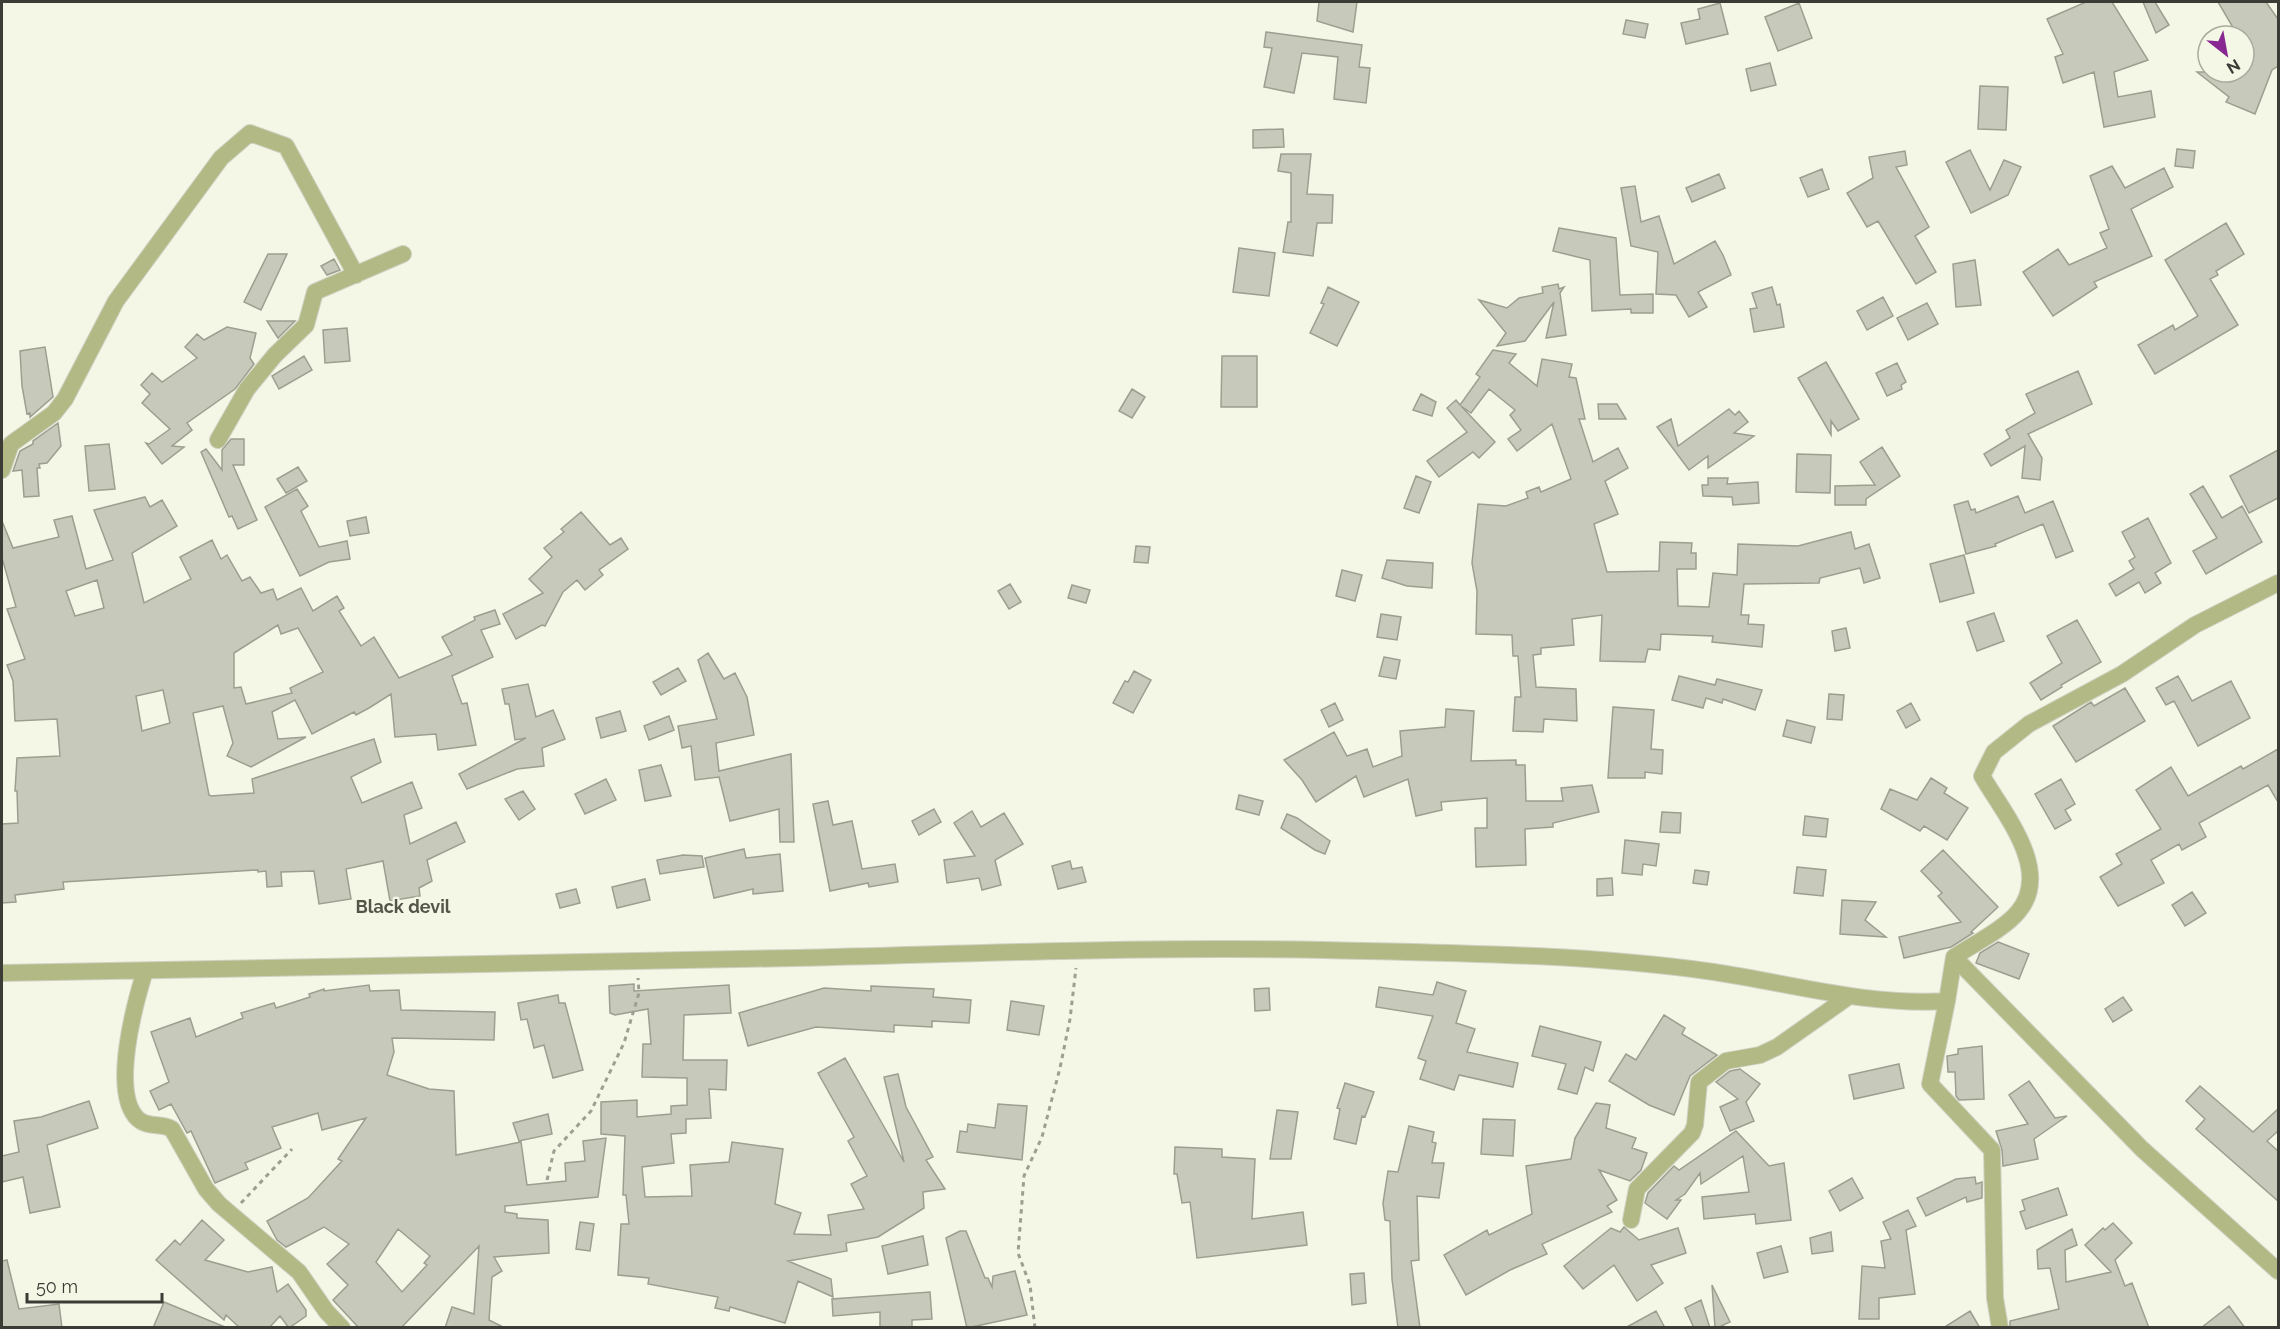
<svg xmlns="http://www.w3.org/2000/svg" width="2280" height="1329" font-family="Raleway,sans-serif">
  <style>
    .building { fill: #c7caba; stroke: #9c9f90; stroke-width: 1.5; fill-rule: evenodd }
    .lines { fill: none; stroke-linecap: round; stroke-linejoin: round }
    .minor-casing { stroke: #cfd2c3; stroke-width: 18 }
    .path { stroke: #9c9f92; stroke-width: 3; stroke-dasharray: 4.5 4.5; stroke-linecap: butt }
    .minor { stroke: #b2b984; stroke-width: 16 }
    .labels { text-anchor: middle; stroke-width: 4.5; stroke-linejoin: round; paint-order: stroke }
    .quarter-label { font-size: 18px; font-weight: bold; fill: #535548; stroke: #f4f7e6 }
  </style>
  <rect width="100%" height="100%" fill="#f4f7e6"/>
  <path class="building" d="M1319 2H1357L1353 32 1317 21Z
    M2086 2H2112L2148 60 2114 72 2118 97 2151 91 2155 117 2104 127 2094 72 2063 83 2055 57 2063 54 2047 19Z
    M2143 2H2155L2169 25 2156 33Z
    M2218 2H2266L2278 19V66L2272 70 2255 114 2226 102 2229 97 2197 72H2244V36H2238Z
    M1720 3 1728 34 1686 44 1681 23 1700 19 1698 9Z
    M1799 3 1812 38 1778 51 1765 17Z
    M1626 20 1648 24 1645 38 1623 34Z
    M1266 32 1362 45 1359 67 1370 68 1366 103 1334 99 1338 57 1302 53 1294 93 1264 87 1272 48 1264 47Z
    M1770 63 1776 85 1751 91 1746 69Z
    M1980 86 2008 87 2006 130 1978 129Z
    M1283 129 1284 147 1253 148V130Z
    M2177 149 2195 151 2193 168 2175 166Z
    M1970 150 1990 190 2004 160 2021 167 2008 195 1971 213 1946 162Z
    M1905 151 1907 165 1896 167 1929 227 1915 236 1936 272 1916 284 1878 221 1867 227 1847 193 1873 178 1869 157Z
    M1281 154H1311L1307 194 1333 195 1332 223H1317L1313 256 1283 252 1288 222H1291V173L1278 171Z
    M2112 166 2125 188 2164 168 2173 187 2131 209 2152 256 2094 282 2097 287 2053 316 2023 272 2058 249 2069 265 2107 248 2100 233 2109 229 2090 176Z
    M1822 169 1829 189 1808 197 1800 178Z
    M1719 174 1725 188 1692 202 1686 188Z
    M1635 186 1641 222 1659 216 1674 264 1715 241 1723 255 1731 275 1698 292 1707 307 1689 317 1676 295 1656 294 1658 252 1631 246 1621 188Z
    M2226 223 2244 254 2216 271 2218 275 2210 279 2238 325 2155 374 2138 345 2173 325 2175 330 2198 316 2165 260Z
    M1559 228 1616 238 1620 295 1653 294V313H1631V309L1592 311 1590 260 1553 251Z
    M1239 248 1275 253 1269 296 1233 292Z
    M268 254H287L261 310 244 302Z
    M334 259 340 270 327 275 321 266Z
    M1975 260 1981 305 1956 307 1953 264Z
    M1558 284 1559 289 1564 287 1560 293 1566 335 1546 338 1554 302 1525 341 1497 346 1506 333 1479 300 1507 308 1519 298 1543 293 1542 287Z
    M1328 287 1359 302 1337 346 1310 333 1324 304 1321 303Z
    M1772 287 1777 305 1780 304 1784 327 1754 332 1750 309 1757 308 1752 293Z
    M1883 297 1893 316 1867 330 1857 311Z
    M1927 303 1938 324 1908 340 1897 318Z
    M267 321H295L278 338Z
    M227 327 256 333 250 358 254 364 235 389 187 423 192 430 172 446 184 447 162 464 146 443 149 444 170 429 142 403 150 394 141 385 152 373 162 382 197 358 185 347 197 334 204 340Z
    M347 328 350 361 325 363 323 330Z
    M45 347 53 397 30 417V413L27 414 22 386 20 351Z
    M1493 350 1516 354 1509 363 1537 386 1542 359 1572 364 1569 377 1576 378 1585 419H1579L1593 462 1618 448 1628 468 1605 481 1618 514 1594 524 1607 572 1659 571 1660 542 1692 543 1691 553H1696V569H1677L1678 606 1709 607 1713 573 1737 575 1738 544 1798 546 1851 532 1855 549 1869 544 1880 578 1864 583 1860 568 1820 578 1819 583 1744 584 1741 615H1749L1748 624 1764 625 1762 647 1712 642 1713 636 1661 634 1660 650 1648 649 1645 662 1600 661 1602 615 1572 619 1574 645 1541 648V654L1533 655 1536 687 1576 689 1577 721 1544 719 1543 732 1513 731 1515 697H1521L1518 656H1513L1512 635 1476 634 1477 591 1472 563 1478 504 1506 506 1528 498 1526 492 1539 487 1541 492 1571 479 1552 424 1517 451 1508 439 1521 430 1510 415 1515 410 1489 389 1471 413 1461 406 1495 442 1479 458 1473 452 1439 477 1427 461 1467 432 1447 408 1456 400 1460 405 1480 377 1476 374Z
    M304 356 312 370 279 389 272 376Z
    M1222 356H1257V407H1221Z
    M1826 362 1859 419 1838 431 1831 421V435L1798 378Z
    M1897 363 1906 382 1901 385 1902 389 1887 396 1876 373Z
    M2078 371 2092 404 2028 434 2042 458 2040 480 2022 478 2025 446 1991 466 1984 454 2010 438 2006 430 2035 413 2026 394Z
    M1132 389 1145 397 1132 418 1119 411Z
    M1421 394 1436 402 1432 416 1413 410Z
    M1598 404H1617L1626 419H1599Z
    M1729 409 1735 415 1739 411 1748 422 1734 433 1754 436 1708 468V456L1689 470 1657 427 1671 419 1678 446Z
    M58 423 61 446 47 463 39 464 40 468H37L39 496 24 497 22 470 13 471 20 451 33 444V441Z
    M231 439H244V465H233L257 520 238 529 232 516 229 517 201 452 206 449 222 470V450Z
    M109 444 115 489 89 491 85 446Z
    M1882 447 1900 476 1866 499V505H1835V486L1875 485 1860 462Z
    M2278 450V498L2249 513 2230 476Z
    M1797 454 1831 455 1830 493 1796 492Z
    M298 467 307 481 286 493 277 479Z
    M1416 476 1431 482 1419 513 1404 508Z
    M1708 478H1728L1727 484 1758 482 1759 503 1733 505 1732 497 1703 496 1702 485H1708Z
    M2203 486 2222 518 2242 506 2262 542 2206 574 2193 551 2217 538 2190 494Z
    M297 489 308 506 301 511 319 547 347 541 350 559 329 562 300 576 265 507Z
    M2018 496 2025 513 2053 501 2073 551 2056 558 2043 524 1995 544 1996 546 1966 554 1954 505 1968 501 1971 510 1975 509 1976 513Z
    M145 497 150 507 162 500 177 526 132 553 144 603 191 579 180 557 212 540 221 559 227 555 242 581 250 577 261 593 273 589 277 600 301 588 313 611 337 596 344 608 339 611 361 646 374 637 399 678 452 655 442 637 475 620 474 617 495 610 500 624 481 630 493 657 452 676 462 704 467 703 476 745 438 750 436 734 395 737 391 694 369 708 356 715 354 712 312 734 295 700 272 712 278 739 306 737 251 767 227 756 233 743 223 706 193 713 209 795 211 796 254 793 252 779 374 739 381 762 351 777 362 803 412 782 422 808 404 815 410 844 456 822 465 842 427 860 432 881 419 888 420 896 390 901 383 861 346 869 351 899 319 904 314 871 281 872 282 886 267 887 266 871 258 872V870L63 882 64 889 15 895 16 902 2 903V824L18 823 17 791H15L17 758 60 756 57 719 15 721 13 681 7 665 25 659 7 609 16 607 2 558V521L13 548 59 537 54 520 72 516 86 569 113 560 94 510ZM97 580 104 608 75 616 66 591ZM278 625 281 634 298 628 323 672 290 688 292 693 246 704 241 687 234 688V653ZM163 690 170 723 142 731 136 696Z
    M581 512 610 545 621 538 628 549 599 570 603 575 585 590 577 580 563 592 545 626 542 625 516 639 503 614 543 593 529 579 552 557 544 548 564 532 561 529Z
    M366 517 369 533 350 536 347 521Z
    M2148 518 2171 563 2155 573 2161 583 2145 593 2139 582 2116 596 2109 584 2134 569 2129 561 2135 557 2122 532Z
    M1136 546 1150 547 1148 563 1134 562Z
    M1964 555 1974 593 1940 602 1930 564Z
    M1387 560 1433 563 1432 588 1407 586 1382 578Z
    M1342 570 1362 575 1355 601 1336 596Z
    M1010 584 1021 602 1009 609 998 591Z
    M1072 585 1090 590 1086 603 1068 598Z
    M1994 613 2004 641 1977 651 1967 622Z
    M1381 614 1401 617 1397 640 1377 637Z
    M2077 620 2101 662 2061 685 2062 687 2041 700 2030 683 2062 663 2047 636Z
    M1846 628 1850 648 1835 651 1832 631Z
    M708 653 724 679 735 673 747 697 754 735 716 743 719 771 791 754 794 842H780L779 809 730 821 719 777 695 780 691 746 682 748 678 726 717 719 698 660Z
    M1384 657 1400 660 1396 679 1379 676Z
    M678 668 686 681 661 695 653 682Z
    M1134 671 1151 680 1133 713 1113 703 1125 681 1128 682Z
    M1679 676 1715 685 1717 679 1762 690 1755 710 1723 699 1722 703 1706 698 1703 708 1672 700Z
    M2178 676 2192 701 2231 681 2250 718 2198 746 2174 701 2166 705 2156 688Z
    M528 684 536 717 553 710 565 739 542 748 544 766 517 769 467 789 459 774 526 738 515 740 509 704H505L502 689Z
    M2125 688 2145 721 2076 762 2053 726 2091 702 2094 706Z
    M1829 694 1844 695 1842 720 1827 719Z
    M1335 703 1343 720 1329 727 1321 710Z
    M1911 703 1920 720 1906 728 1897 711Z
    M1613 707 1654 710 1651 749 1663 750 1662 774 1645 772V778H1608Z
    M1446 709 1474 711 1471 761 1516 760V765H1525L1526 801H1563L1561 788 1592 785 1599 812 1553 823V827L1525 829 1526 865 1476 867 1475 828H1487V798L1441 802 1442 810 1416 816 1408 779 1364 797 1356 776 1316 802 1302 780 1284 760 1334 732 1347 756 1367 749 1373 767 1402 756 1400 731 1445 727Z
    M620 711 626 731 601 738 596 718Z
    M669 716 674 730 649 740 644 726Z
    M1787 720 1815 727 1811 743 1783 736Z
    M2278 749V802L2268 785 2199 823 2206 837 2182 850 2179 844 2151 860 2164 883 2118 906 2100 877 2122 864 2116 854 2161 829 2136 790 2171 767 2188 796 2241 766 2243 769Z
    M661 765 671 796 645 801 639 770Z
    M1931 778 1947 788 1944 793 1968 808 1947 840 1924 826 1920 831 1881 809 1890 789 1917 800Z
    M606 779 616 800 585 814 575 794Z
    M2061 779 2075 804 2065 810 2071 820 2055 829 2035 794Z
    M523 791 535 809 519 820 505 799Z
    M1239 795 1263 801 1259 815 1236 809Z
    M828 801 833 825 852 821 862 869 895 864 898 882 869 887 868 883 830 891 813 804Z
    M934 809 941 822 919 835 912 821Z
    M972 811 981 827 1004 813 1023 844 995 860 1001 885 982 890 979 878 947 883 944 860 975 856 954 823Z
    M1662 812 1681 813 1680 833 1660 832Z
    M1287 814 1297 818 1330 841 1325 854 1315 850 1281 828Z
    M1805 816 1828 819 1826 837 1803 835Z
    M1625 840 1659 844 1656 866 1643 864 1642 875 1622 873Z
    M744 849 746 858 780 854 783 891 753 894V889L714 898 705 858Z
    M1943 850 1998 907 1971 932 1973 933 1951 947 1904 958 1899 937 1961 922 1938 896 1942 893 1921 871Z
    M683 855 702 856 704 867 660 874 657 860Z
    M1070 861 1072 869 1082 867 1086 882 1058 889 1052 866Z
    M1797 867 1826 870 1823 896 1794 893Z
    M1695 870 1709 872 1707 885 1693 883Z
    M1612 878 1613 895 1597 896V879Z
    M645 879 650 900 617 908 612 887Z
    M576 889 580 903 560 908 556 894Z
    M2192 892 2206 913 2185 926 2172 905Z
    M1842 900 1876 902 1865 920 1886 937 1840 934Z
    M1998 942 2029 954 2019 979 1976 963 1980 953Z
    M1437 982 1466 991 1456 1023 1475 1029 1467 1052 1518 1063 1513 1087 1459 1075 1454 1090 1420 1079 1426 1061 1418 1058 1433 1016 1376 1007 1379 987 1433 995Z
    M634 984V991L729 985 731 1013 684 1015 683 1060H727L726 1090 709 1089 711 1118 686 1119V1133L671 1134 674 1163 642 1167 645 1197 692 1196 690 1165 729 1162 732 1142 783 1149 775 1204 801 1213 794 1234 831 1235 828 1215 864 1209 851 1184 867 1176 848 1141 854 1137 818 1073 845 1058 904 1162 884 1077 898 1074 906 1107 933 1157 926 1160 945 1189 923 1192 924 1208 878 1237 846 1243 847 1251 788 1261 831 1279 833 1297 798 1281 785 1323 730 1307 729 1311 715 1308 718 1297 648 1284 649 1278 618 1275 621 1224H629L626 1195H623L625 1136 601 1134V1102L637 1100V1117L671 1114V1106L687 1105V1078L642 1077 643 1044H651L648 1009 615 1015 610 1013 609 986Z
    M369 985 370 991 399 990 401 1010 495 1012 494 1040 392 1038 394 1052 387 1075 429 1089 454 1091 456 1155 521 1142 527 1185 566 1181 565 1163 585 1161 583 1141 606 1138 598 1197 505 1206V1212L517 1214V1218L548 1220 549 1253 494 1257 502 1271 492 1277 489 1320 505 1328H445L452 1307 474 1314 479 1246 401 1328H359L333 1300 348 1285 327 1264 349 1244 324 1227 286 1247 277 1240 267 1221 308 1198 342 1161 338 1159 366 1118 322 1130 318 1113 272 1127 281 1148 245 1163 248 1169 215 1183 191 1131 187 1133 171 1104 159 1110 150 1091 169 1082 151 1032 190 1018 196 1037 243 1018 241 1013 274 1003 276 1008 310 997 309 994 324 989V991ZM398 1229 430 1256 424 1263 427 1265 402 1292 376 1262Z
    M871 986 934 989 933 997 971 1000 969 1023 932 1021V1027L894 1025V1032L816 1027 748 1046 739 1013 824 988 871 991Z
    M1269 988 1270 1010 1255 1011 1254 989Z
    M558 995 559 1003H565L583 1070 553 1078 544 1045 534 1048 527 1019 521 1020 518 1003Z
    M2123 997 2132 1010 2113 1022 2105 1009Z
    M1011 1001 1044 1006 1039 1035 1007 1030Z
    M1664 1015 1685 1028 1682 1034 1717 1055 1690 1076 1674 1115 1649 1105 1609 1081 1626 1054 1636 1060Z
    M1540 1026 1601 1042 1593 1071 1585 1067 1577 1094 1558 1089 1566 1064 1532 1056Z
    M1982 1046 1984 1099 1959 1100 1956 1096 1955 1072H1948L1947 1056 1958 1054V1049Z
    M1899 1064 1904 1088 1854 1099 1849 1075Z
    M1740 1069 1760 1084 1746 1102 1754 1121 1730 1131 1720 1107 1738 1099 1716 1082 1730 1071Z
    M2029 1081 2055 1118 2067 1116 2034 1139 2038 1159 2003 1166 2002 1150 1996 1131 2028 1124 2009 1095Z
    M1345 1083 1374 1092 1365 1117 1362 1116 1356 1144 1334 1139 1340 1109 1337 1108Z
    M2200 1086 2253 1132 2278 1109V1131L2267 1141 2278 1151V1201L2196 1129 2205 1119 2186 1101Z
    M89 1101 98 1128 47 1145 60 1207 30 1213 23 1177 2 1182V1156L19 1152 14 1121 41 1117Z
    M1596 1103 1610 1105 1606 1128 1636 1138 1632 1148 1647 1153 1641 1170 1630 1181 1599 1170 1617 1200 1607 1206 1612 1212 1542 1244 1547 1254 1510 1270 1466 1295 1444 1255 1487 1230 1489 1235 1532 1214 1526 1166 1571 1159 1575 1138Z
    M998 1104 1027 1106 1022 1160 957 1152 960 1131 967 1132 968 1124 995 1128Z
    M1277 1110 1298 1112 1291 1159H1270Z
    M548 1114 552 1134 519 1141 513 1123Z
    M1483 1119 1515 1120 1513 1156 1481 1154Z
    M1409 1126 1434 1132 1432 1142 1436 1143 1432 1163H1444L1439 1198 1417 1196 1419 1260 1411 1261 1420 1328H1398L1392 1279 1390 1221 1385 1220 1383 1203 1388 1171 1398 1172Z
    M1736 1131 1769 1166 1784 1163 1791 1220 1756 1224 1755 1214 1704 1219 1702 1197 1749 1192 1743 1156 1701 1184 1700 1173 1685 1194 1676 1200H1681L1667 1219 1645 1203 1648 1193 1674 1166 1679 1170Z
    M1175 1147 1222 1149V1157L1255 1159 1252 1219 1303 1212 1307 1245 1197 1258 1190 1202 1182 1203 1177 1174H1174Z
    M1975 1177 1976 1184 1982 1182V1198L1967 1202 1966 1197 1926 1216 1917 1198 1956 1179Z
    M1852 1178 1863 1198 1840 1211 1829 1191Z
    M2058 1188 2067 1215 2026 1229 2020 1212 2025 1210 2022 1200Z
    M1908 1210 1916 1226 1906 1230 1915 1294 1879 1298V1319H1859L1862 1266 1885 1268 1881 1241 1891 1239 1883 1222Z
    M202 1220 224 1240 205 1260 248 1272 272 1267 277 1292 288 1284 306 1310V1316L289 1328 280 1316 269 1328H240L226 1315 224 1320 156 1260 175 1240 180 1245Z
    M580 1222 594 1224 590 1251 576 1249Z
    M2113 1223 2132 1243 2115 1260 2125 1286 2132 1283 2149 1328H2010V1321L2059 1309 2050 1268 2038 1269 2037 1250 2072 1229 2077 1245 2065 1250 2066 1282 2111 1272 2085 1245 2103 1228 2105 1230Z
    M1624 1227 1639 1240 1678 1228 1686 1253 1651 1265 1663 1283 1637 1301 1614 1265 1583 1289 1564 1266 1611 1228 1620 1232Z
    M960 1231H966L985 1278H988L992 1287 993 1276 1015 1271 1027 1315 967 1328 946 1238Z
    M1831 1232 1833 1251 1812 1254 1810 1238Z
    M923 1236 928 1265 888 1274 882 1246Z
    M1781 1246 1788 1272 1764 1278 1757 1253Z
    M7 1260 19 1309 59 1304 62 1328H2V1261Z
    M1364 1273 1366 1303 1352 1305 1350 1274Z
    M1712 1285 1730 1322 1717 1328H1715Z
    M930 1292 932 1319 912 1320V1328H880V1312L833 1316 832 1299Z
    M1701 1300 1710 1328H1694L1685 1308Z
    M164 1302 225 1327V1328H153Z
    M2229 1306 2245 1328H2201Z
    M1656 1311 1665 1328H1625Z
    M1970 1311 1980 1328H1943Z"/>
  <g class="lines">
    <defs>
      <path id="minor" d="M218 440 247 389 275 355 306 325 315 292 403 254
        M2 470 11 444 54 413 65 399 116 301 221 158 250 133 286 146 356 275
        M1954 957C1972 945 2004 929 2018 912 2053 871 2004 814 1982 776L1994 752 2029 724 2122 674 2195 625 2278 583
        M145 971C135 1003 110 1093 138 1119 148 1128 162 1123 172 1129L206 1189 219 1204 299 1272 326 1311 342 1328
        M2 973C266 970 530 964 795 958 971 954 1147 946 1324 950 1454 953 1586 954 1714 972 1793 984 1867 1006 1947 1001L1954 957 2142 1149 2278 1271
        M1947 1001 1930 1084 1992 1150 1995 1298 2000 1328
        M1631 1220 1637 1189 1692 1133 1695 1125 1699 1082 1726 1061 1760 1055 1777 1047 1848 997"/>
    </defs>
    <use href="#minor" class="minor-casing"/>
    <path class="path" d="M547 1180 554 1151 591 1111 624 1043 639 993 638 978
      M241 1203 292 1149
      M1035 1328 1030 1285 1018 1253 1024 1176 1042 1137 1060 1068 1070 1019 1076 968"/>
    <use href="#minor" class="minor"/>
  </g>
  <g class="labels">
    <g class="quarter-label">
      <text x="403" y="913">Black devil</text>
    </g>
  </g>
  <rect width="2280" height="1329" fill="none" stroke="#3b3c35" stroke-width="6"/>
  <g transform="translate(2226 54) rotate(149)"><circle r="28" fill="#f4f7e6" stroke="#aaac9f" stroke-width="1.5"/>
  <path d="M0-4.5L10 22L0 15L-10 22Z" fill="#882791"/>
  <text y="-9" font-size="16" font-weight="bold" text-anchor="middle" fill="#3b3c35">N</text>
  </g>
  <path d="M27 1293v9h135v-9" fill="none" stroke="#3b3c35" stroke-width="3"/>
  <text x="36" y="1293" font-size="18" fill="#3b3c35" stroke="#f4f7e6" stroke-width="4.5" paint-order="stroke">50 m</text>
</svg>
